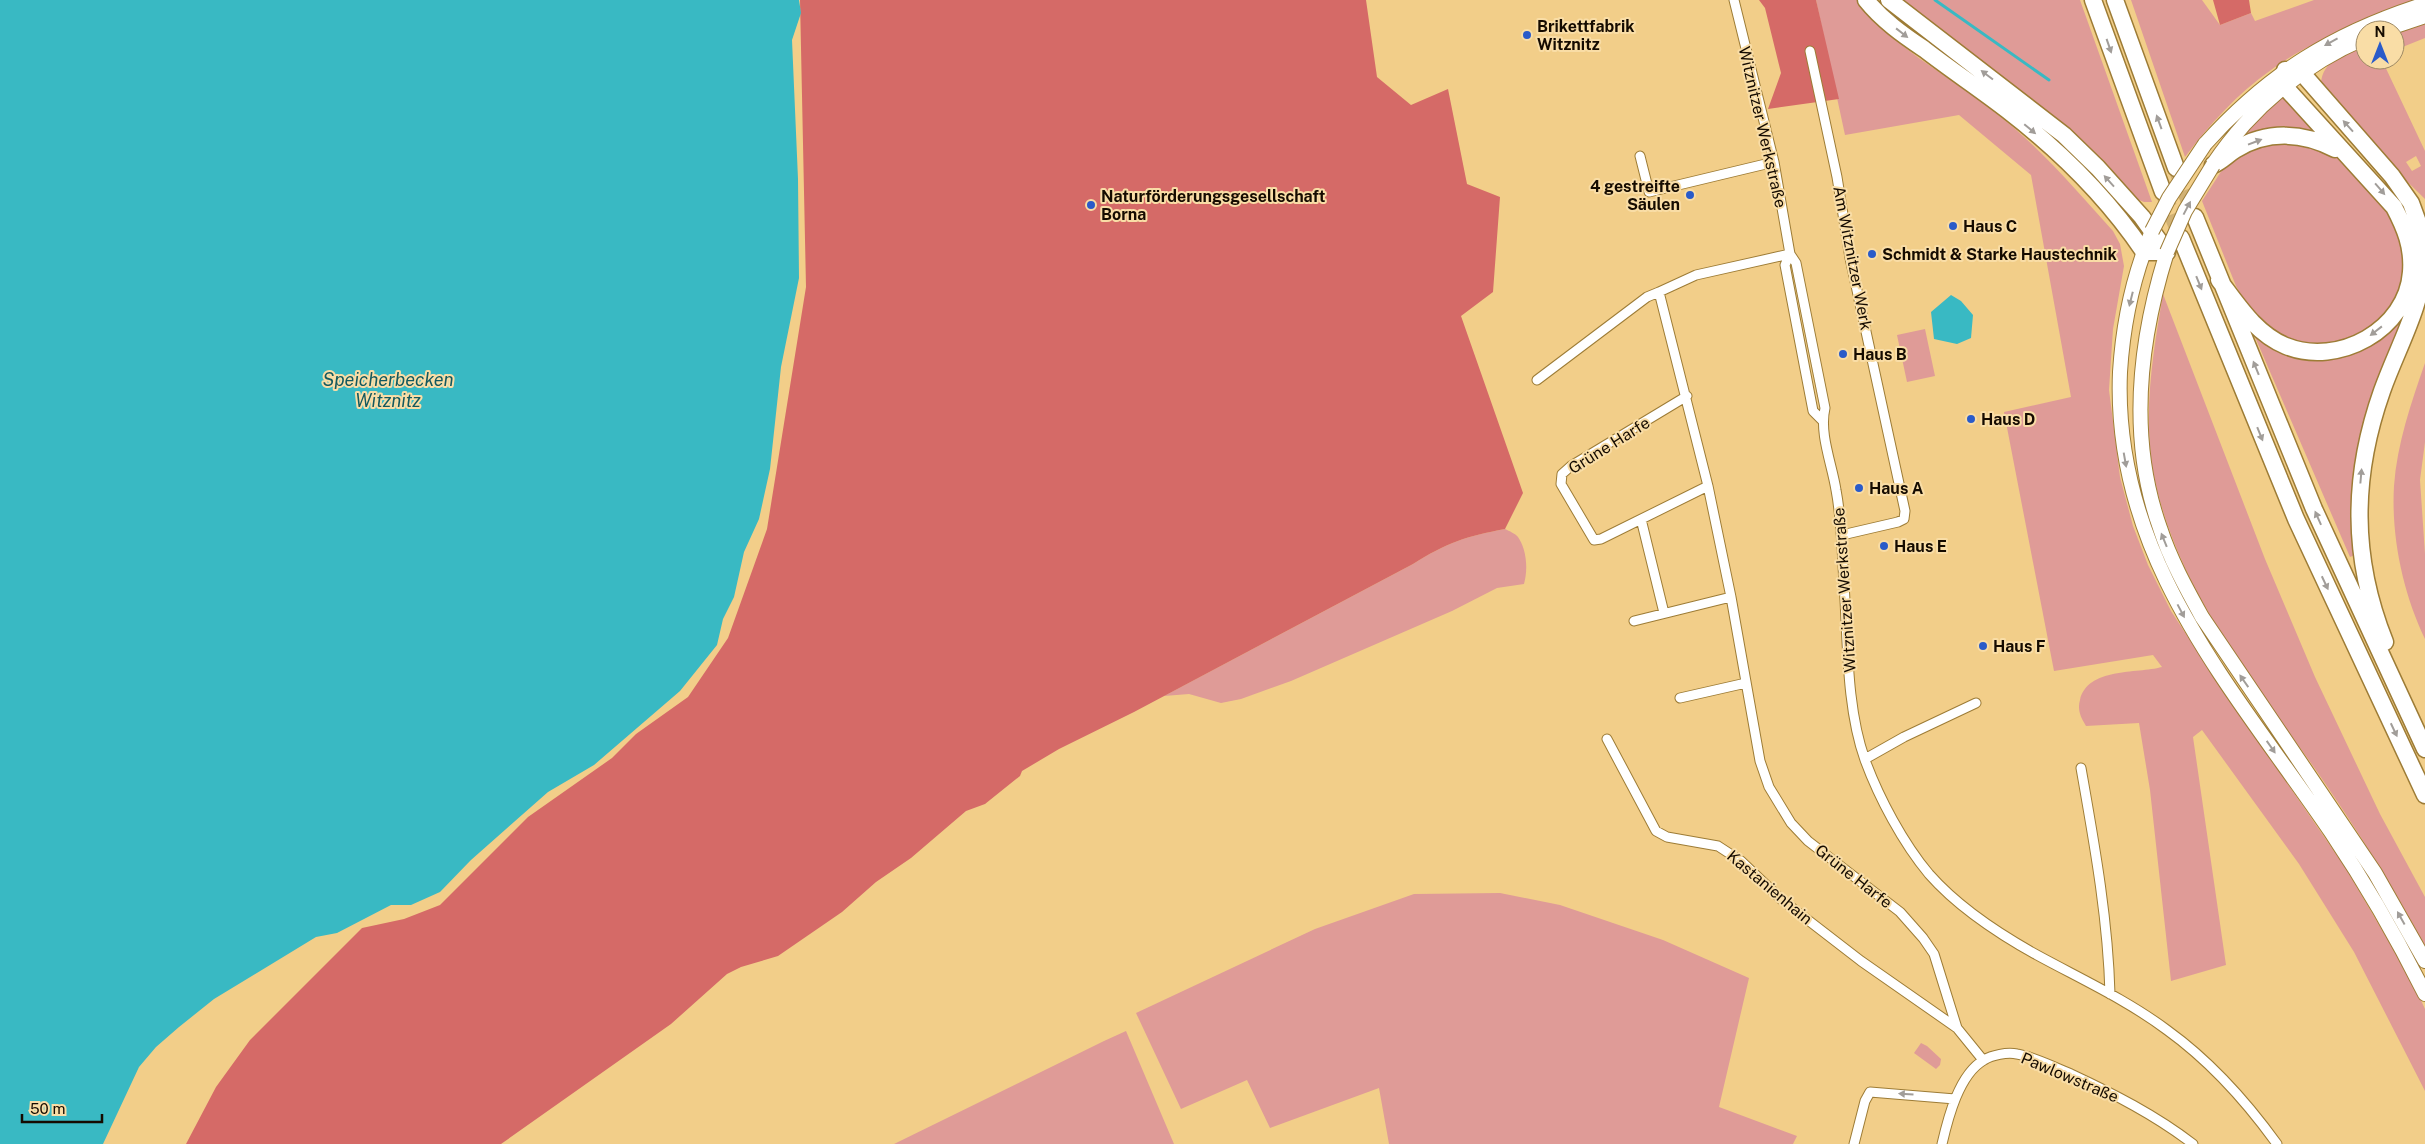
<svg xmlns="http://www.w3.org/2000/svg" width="2425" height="1144" font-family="'Public Sans',sans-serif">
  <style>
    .green { fill: #df9b97; fill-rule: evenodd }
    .forest { fill: #d56a67 }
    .water { fill: #39b9c3 }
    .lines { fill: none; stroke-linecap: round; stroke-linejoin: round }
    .stream { stroke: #39b9c3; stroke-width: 3 }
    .highway-tunnel { stroke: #d1b174; stroke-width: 16; stroke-dasharray: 16 8; stroke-linecap: butt }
    .street-casing { stroke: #9d7c36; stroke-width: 11 }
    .primary-casing { stroke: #9d7c36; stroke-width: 16 }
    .highway-casing { stroke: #9d7c36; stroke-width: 19 }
    .street { stroke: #fff; stroke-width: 9 }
    .primary { stroke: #fff; stroke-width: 14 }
    .highway { stroke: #fff; stroke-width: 16 }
    .primary-bridge-casing { stroke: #9d7c36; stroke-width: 16; stroke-linecap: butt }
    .primary-bridge { stroke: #fff; stroke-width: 14 }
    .oneway { fill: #a19d99 }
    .poi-dot { fill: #2a5bc9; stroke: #f9dda6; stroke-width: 2 }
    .labels { text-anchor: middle; stroke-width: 4; stroke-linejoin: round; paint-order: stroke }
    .poi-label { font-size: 16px; font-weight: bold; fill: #150b00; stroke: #f9dda6; text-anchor: start }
    .street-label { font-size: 16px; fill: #150b00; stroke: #f9dda6 }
    .water-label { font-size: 18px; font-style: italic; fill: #13595f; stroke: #f9dda6 }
  </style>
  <rect width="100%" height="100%" fill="#f2ce89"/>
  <path class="green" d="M1816 0H1857C1882 40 1954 79 1992 110 2038 145 2075 189 2113 231L2120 244 2124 266 2113 329 2109 390 2120 477 2133 526 2148 565 2171 611 2216 680 2345 867 2412 981 2425 1009V1091L2354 952 2299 864 2202 730 2193 737 2226 965 2171 981 2150 790 2139 723 2086 726C2081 718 2077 710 2080 700 2088 667 2136 674 2162 667L2153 655 2054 671 2004 412 2071 397 2031 175 1959 115 1845 135Z
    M1899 0H2080L2152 202H2144L2134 198Z
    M2131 0H2202L2220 25 2251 13 2255 21 2314 0H2420C2371 21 2314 38 2271 70 2237 94 2210 124 2185 157Z
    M2425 21V38L2395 50V31Z
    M2365 43V60H2382L2425 151V199L2381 156 2321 84C2322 60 2346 54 2365 43ZM2416 156 2421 166 2412 171 2406 162Z
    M2281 95 2321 135 2233 146Z
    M2270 142H2302L2337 155 2387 206 2398 225 2405 262 2398 296 2388 313 2364 335 2315 347 2279 337 2247 306 2236 286 2202 201 2224 167 2236 155Z
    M2412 291 2358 450 2353 482 2351 517 2355 555 2350 557 2255 337 2258 334 2343 355Z
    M2163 294 2265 559 2315 677 2380 814 2425 897V946C2393 887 2358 831 2320 776 2254 681 2175 588 2153 471 2143 412 2153 352 2163 294Z
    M1925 329 1935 376 1907 382 1897 335Z
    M2425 363V442L2420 480 2425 554V639C2403 593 2391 537 2394 486 2397 444 2411 403 2425 363Z
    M1505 529C1509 531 1516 534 1518 537 1527 550 1528 570 1524 584L1497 588 1452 611 1291 681 1241 699 1221 703 1189 694 1164 696 1413 564C1446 543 1467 536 1505 529Z
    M1500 893 1560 905 1663 940 1749 978 1719 1107 1797 1136 1793 1144H1389L1379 1088 1270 1128 1247 1080 1181 1109 1136 1013 1315 929 1414 894Z
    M1126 1031 1174 1144H894L1104 1041Z
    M1921 1043 1927 1046 1941 1059 1940 1065 1936 1069 1914 1053Z"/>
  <path class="forest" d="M800 0H1366L1377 77 1411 105 1448 89 1467 184 1500 197 1493 292 1461 316 1523 493 1505 529C1467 536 1446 543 1413 564L1134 712 1059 749 1022 771 1020 776 985 804 966 811 911 858 876 882 842 912 778 956 741 967 727 974 671 1024 501 1144H186L216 1087 250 1040 362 928 404 919 440 905 528 817 612 758 636 734 688 697 728 638 767 529 806 287Z
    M1759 0H1816L1839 99 1768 109 1781 73 1765 8Z
    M2213 0H2249L2251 13 2220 25Z"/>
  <path class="water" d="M0 0H799L801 13 792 40 798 179 799 278 781 367 770 469 759 519 744 552 734 597 723 619 717 645 680 691 594 765 548 792 471 860 440 892 411 905H391L337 933 316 937 214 999 179 1027 156 1047 139 1067 103 1144H0Z
    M1951 295 1961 301 1973 315 1971 338 1957 344 1934 339 1931 312Z"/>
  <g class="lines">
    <path class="stream" d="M1935 0 2049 80"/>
    <path class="highway-tunnel" d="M2176 168 2194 215
      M2163 192 2181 238"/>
    <defs>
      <path id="street" d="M1734 0 1774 162 1790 254 1796 263 1825 408C1819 434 1832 464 1836 490 1842 521 1842 552 1844 584 1848 640 1846 707 1865 760 1879 798 1903 843 1929 874 1958 907 1999 934 2037 955 2081 979 2127 1000 2167 1030 2210 1061 2246 1101 2277 1144
        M1810 51 1837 177 1850 258 1905 511 1904 519 1898 522 1842 535
        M1640 156 1649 192 1774 162
        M1790 254 1696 275 1659 292 1708 486 1731 597 1760 761 1769 787 1791 823 1808 841 1900 912 1923 938 1934 954 1957 1028 1983 1060
        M1790 254 1785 265 1813 411 1822 420
        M1537 380 1647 297 1659 292
        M1687 396 1571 466 1562 474 1561 484 1594 540 1601 539 1708 486
        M1641 519 1664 613
        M1634 621 1731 597
        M1680 698 1746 683
        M1607 739 1656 831 1667 837 1718 846 1741 861 1782 900 1861 961 1957 1028
        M1865 759 1904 737 1976 703
        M2081 768C2094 842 2108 918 2110 994
        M1854 1144 1865 1101 1870 1092 1955 1099
        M1942 1144C1948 1118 1959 1074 1984 1060 1992 1055 2007 1052 2017 1054 2035 1057 2053 1067 2071 1074 2114 1094 2155 1115 2193 1144"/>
      <path id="primary" d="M2384 30 2425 16
        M2205 144C2269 73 2334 33 2425 4
        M2214 163C2251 108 2304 64 2365 38
        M2152 231C2133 276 2123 324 2120 372 2112 558 2233 688 2331 832 2366 884 2397 938 2425 994
        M2167 252C2139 341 2128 438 2160 528 2170 559 2186 588 2202 617L2375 873 2425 961"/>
      <path id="highway" d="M1866 0C1882 20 1903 35 1924 49 1951 70 1980 89 2007 110 2059 150 2107 197 2144 252H2167
        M1889 0 2064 135 2098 168 2142 217 2167 252
        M2093 0 2163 192
        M2115 0 2176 168
        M2213 165C2222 161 2227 155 2235 150 2267 130 2303 132 2335 149
        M2195 217 2314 509 2425 749
        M2181 238 2296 519 2425 795
        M2219 280C2238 305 2256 334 2286 346 2338 367 2407 330 2411 272 2413 247 2405 228 2394 207L2284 86 2285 70 2302 73 2392 176 2411 203 2422 233 2425 255
        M2385 642C2351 557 2352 476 2382 391 2398 346 2422 307 2425 258"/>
    </defs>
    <use href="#street" class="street-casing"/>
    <use href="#primary" class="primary-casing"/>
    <use href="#highway" class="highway-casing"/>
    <use href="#street" class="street"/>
    <use href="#primary" class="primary"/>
    <use href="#highway" class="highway"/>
    <defs>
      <path id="primary-bridge" d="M2152 231 2169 198 2205 144
        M2167 252 2185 211 2213 165"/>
    </defs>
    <use href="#primary-bridge" class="primary-bridge-casing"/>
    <use href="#primary-bridge" class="primary-bridge"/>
  </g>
  <defs><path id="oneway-solid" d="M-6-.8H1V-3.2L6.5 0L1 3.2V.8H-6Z" transform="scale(1.25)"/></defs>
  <g class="oneway">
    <use href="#oneway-solid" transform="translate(1902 33) rotate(38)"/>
    <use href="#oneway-solid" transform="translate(2331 42) rotate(151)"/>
    <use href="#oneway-solid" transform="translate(2109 46) rotate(71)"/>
    <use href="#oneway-solid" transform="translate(1987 75) rotate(-143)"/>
    <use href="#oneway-solid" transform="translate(2159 122) rotate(-110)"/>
    <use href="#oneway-solid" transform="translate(2348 126) rotate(-132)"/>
    <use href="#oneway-solid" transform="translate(2030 129) rotate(40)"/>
    <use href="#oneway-solid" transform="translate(2255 142) rotate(-21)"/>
    <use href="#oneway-solid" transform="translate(2109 181) rotate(-132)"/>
    <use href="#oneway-solid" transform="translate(2380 189) rotate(49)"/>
    <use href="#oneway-solid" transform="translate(2187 208) rotate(-62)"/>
    <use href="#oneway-solid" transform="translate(2199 283) rotate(68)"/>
    <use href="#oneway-solid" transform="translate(2131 299) rotate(104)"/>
    <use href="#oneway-solid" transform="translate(2376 331) rotate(142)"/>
    <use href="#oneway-solid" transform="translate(2256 368) rotate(-112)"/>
    <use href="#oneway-solid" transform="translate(2260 434) rotate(68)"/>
    <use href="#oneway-solid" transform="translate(2125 460) rotate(80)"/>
    <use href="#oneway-solid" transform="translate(2361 476) rotate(-85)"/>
    <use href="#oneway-solid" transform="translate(2318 518) rotate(-114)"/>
    <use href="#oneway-solid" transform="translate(2164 540) rotate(-112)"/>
    <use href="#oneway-solid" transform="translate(2325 583) rotate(65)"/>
    <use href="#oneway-solid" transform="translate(2181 611) rotate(62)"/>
    <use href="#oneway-solid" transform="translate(2244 681) rotate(-125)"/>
    <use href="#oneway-solid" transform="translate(2394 730) rotate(65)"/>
    <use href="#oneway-solid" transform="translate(2271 747) rotate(55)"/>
    <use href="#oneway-solid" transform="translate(2401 918) rotate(-119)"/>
    <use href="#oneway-solid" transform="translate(1906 1094) rotate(-177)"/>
  </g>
  <g class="poi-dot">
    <circle cx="1527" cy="35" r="5"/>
    <circle cx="1690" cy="195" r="5"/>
    <circle cx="1091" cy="205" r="5"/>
    <circle cx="1953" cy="226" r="5"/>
    <circle cx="1872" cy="254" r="5"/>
    <circle cx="1843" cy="354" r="5"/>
    <circle cx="1971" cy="419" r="5"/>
    <circle cx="1859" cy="488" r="5"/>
    <circle cx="1884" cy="546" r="5"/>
    <circle cx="1983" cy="646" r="5"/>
  </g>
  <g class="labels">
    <g class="poi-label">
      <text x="1537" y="32">Brikettfabrik<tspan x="1537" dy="18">Witznitz</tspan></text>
      <text x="1680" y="192" text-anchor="end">4 gestreifte<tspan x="1680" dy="18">Säulen</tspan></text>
      <text x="1101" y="202">Naturförderungsgesellschaft<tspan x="1101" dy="18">Borna</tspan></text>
      <text x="1963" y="232">Haus C</text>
      <text x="1882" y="260">Schmidt &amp; Starke Haustechnik</text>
      <text x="1853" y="360">Haus B</text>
      <text x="1981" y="425">Haus D</text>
      <text x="1869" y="494">Haus A</text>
      <text x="1894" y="552">Haus E</text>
      <text x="1993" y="652">Haus F</text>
    </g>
    <g class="street-label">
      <text transform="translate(1763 127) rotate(77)" y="6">Witznitzer Werkstraße</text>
      <text transform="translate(1853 258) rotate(79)" y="6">Am Witznitzer Werk</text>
      <text transform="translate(1609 445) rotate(-32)" y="6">Grüne Harfe</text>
      <text transform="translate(1844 590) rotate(-94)" y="6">Witznitzer Werkstraße</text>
      <text transform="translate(1854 876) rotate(38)" y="6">Grüne Harfe</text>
      <text transform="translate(1770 887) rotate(40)" y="6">Kastanienhain</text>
      <text transform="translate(2070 1077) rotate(23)" y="6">Pawlowstraße</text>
    </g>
    <g class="water-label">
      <text x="388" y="386">Speicherbecken<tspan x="388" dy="21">Witznitz</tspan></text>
    </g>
  </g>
  <g transform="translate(2380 45)"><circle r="24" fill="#f9dda6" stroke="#9e8964"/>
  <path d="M0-4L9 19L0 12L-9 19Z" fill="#2a5bc9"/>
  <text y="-8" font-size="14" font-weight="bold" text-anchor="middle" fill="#150b00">N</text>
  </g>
  <path d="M22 1114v8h80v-8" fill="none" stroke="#150b00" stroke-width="2.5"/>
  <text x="30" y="1114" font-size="15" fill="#150b00" stroke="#f9dda6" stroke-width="4" paint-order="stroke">50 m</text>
</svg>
